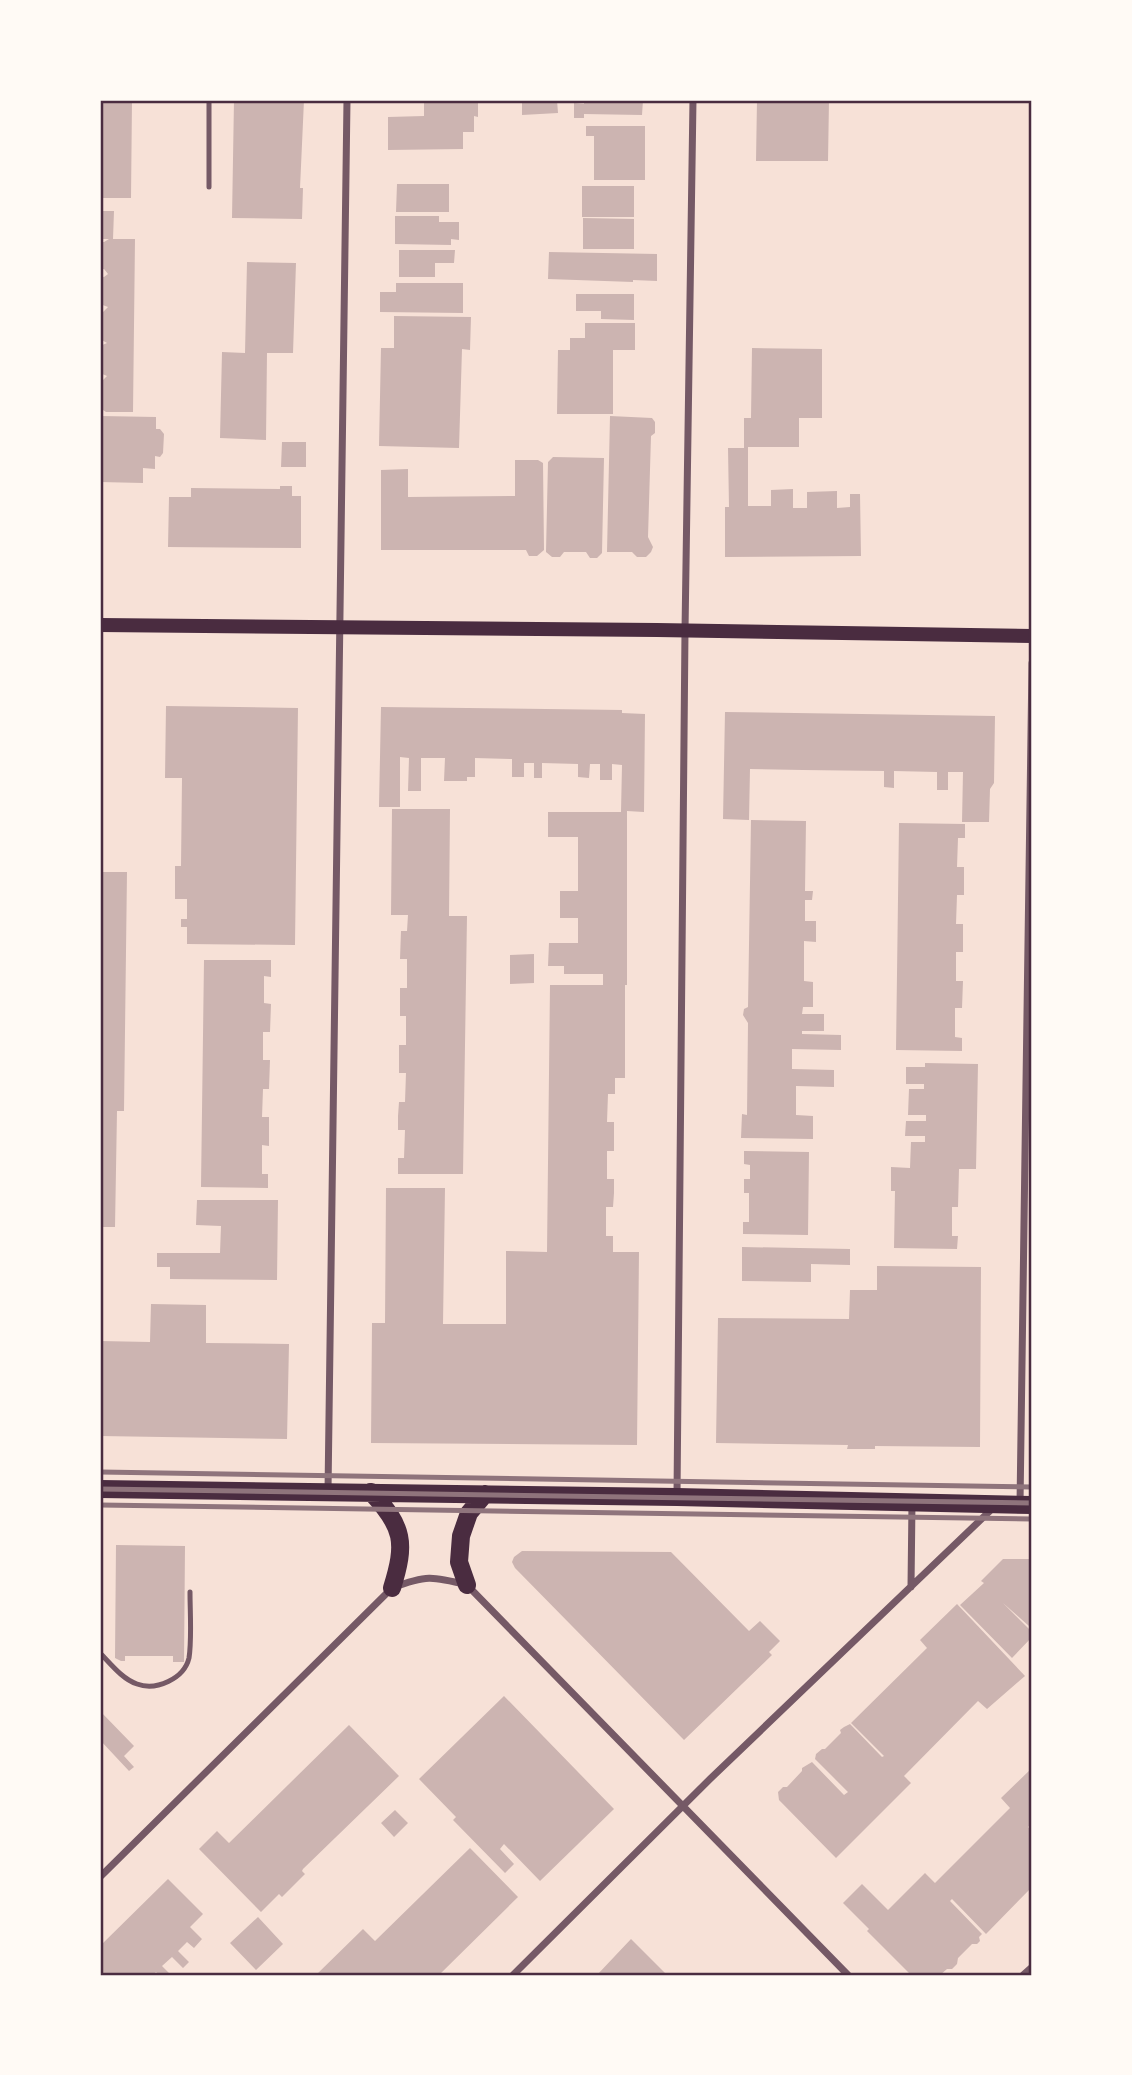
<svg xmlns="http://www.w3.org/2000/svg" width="1132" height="2075" font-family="'IBM Plex Sans',sans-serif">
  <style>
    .building { fill: #ccb4b1 }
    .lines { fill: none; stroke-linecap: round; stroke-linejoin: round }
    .service { stroke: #755966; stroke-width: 5 }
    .minor { stroke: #755966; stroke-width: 7 }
    .secondary { stroke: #4a2c40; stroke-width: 14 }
    .primary { stroke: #4a2c40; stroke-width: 18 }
    .rail { stroke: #8f747c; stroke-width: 5 }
    .neatline { fill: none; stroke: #4a2c40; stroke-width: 2.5 }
  </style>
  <rect width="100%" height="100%" fill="#f7e1d7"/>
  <path class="building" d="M100 100H132L131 198H100Z
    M234 100H304L300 188H303L302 219 232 218Z
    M424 100H478V117L474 116V132H463V149L388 150V117L424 116Z
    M522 100H557L558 113 522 115Z
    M584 100H643L642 115 584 114V118H574V103L584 104Z
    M757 100H829L828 161H756Z
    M586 126H645V180H594V136H586Z
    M397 184H449V212H396Z
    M582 186H634V217H582Z
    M100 211H114L113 239H135L133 412H106L100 408V381H102L107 376 100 373V346L107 343 100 339V312H103L108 307 100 304V276L104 277 108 274 104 269H100V242H104L109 239H100Z
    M395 216H439V222H459V240L451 239V245L395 244Z
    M583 218 634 219V249H583Z
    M399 250H455L454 263H435V277H399Z
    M549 252 657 254V281L633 280V282L548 279Z
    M247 262 296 263 293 353H267L266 440 220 438 222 352 245 353Z
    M396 283H463V313L380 312V292H396Z
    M576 294H634V320L601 319V311H576Z
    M394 316 471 317 470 350 462 349 459 448 379 446 381 348H394Z
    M585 323H635V350H613V414H557L558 350H570V338H585Z
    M752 348 822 349V418H799V447H748V506H771V490L793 489V508H807V492L837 491V508L850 507V494H860L861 556 725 557V507H729L728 448H744V418H751Z
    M100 416 156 417V429H160L164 434 163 453 160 457 155 456V469L143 468V483L100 482Z
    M610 416 652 418 655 422V433L651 436 648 537 653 547 651 552 646 557H637L632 552H607Z
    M282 442H306V467H281Z
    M553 457 604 458 602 553 597 558H590L586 552H564L560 557H552L546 552 548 462Z
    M515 460H538L543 463 544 550 537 556H529L526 550H381V470L408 469V497L515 496Z
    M280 486H292V496H301V548L168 547 169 497H191V488L280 489Z
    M166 706 298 708 295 945 187 944V927H181V919H187V899H175V866H181L182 778H165Z
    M381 707 622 710V713L645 714 644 812 627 811V985H625V1078H615V1094H608L607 1122H614V1151H607V1179H614V1193L613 1207H606V1236H613V1252H639L637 1445 371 1443 372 1323H385L386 1188H445L443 1324H506V1251L547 1252 550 985H603V974H564V966H548L549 943H578V918H560V891H578V837H548V812H621L622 765 612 764V780H600V764H590L589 778 578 777V764L542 763V778H534V763H524V777H512V759L475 758V777H467V781H444L445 758H421V791H408L409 758 400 757V807H379Z
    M725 712 995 716 994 783 990 789 989 822H962L963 772H948V790H937V772L894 771V788L884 787V771L803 770 750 769 749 820 723 819Z
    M392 809H450L449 916H467L463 1174H398V1158H404L405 1130H398V1116L399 1102H405L406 1073H399V1045H406V1016H400V988H407V959H400L401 931H407L408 915H391Z
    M751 820 806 821 805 891H813L812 900H805V921H816V942L804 941V981L813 982V1007H803L802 1014H824V1031H802V1034L841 1035V1050L792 1049V1069L834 1070V1087L796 1086V1115L813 1116V1139L741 1138 742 1114 747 1115 748 1023 743 1015 744 1009 748 1007Z
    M899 823 965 824V838H958L957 867H964V895H957L956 924H963V952H956V981H963L962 1008H955V1037L962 1038V1051L896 1050Z
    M100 872H127L124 1111H117L115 1227H100Z
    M534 954V983L510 984V955Z
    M204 960H271V977L264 976V1003L271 1004 270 1032H263V1060H270L269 1089H263L262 1117H269V1146L262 1145V1174H268V1188L201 1187Z
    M925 1063 978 1064 976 1169H959L958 1207H952V1236H958L957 1249 894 1248 895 1191H891V1167L910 1168 911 1142H925V1136H905L906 1121H926V1115H908L909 1089H924V1084H906V1067H925Z
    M744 1151 809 1152 808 1235 743 1234V1222H749V1193H744V1179H750V1165L744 1164Z
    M197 1200H278L277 1280 170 1279V1267H157V1253H220L221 1226 196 1225Z
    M742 1247 850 1249V1265L811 1264V1282L742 1281Z
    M877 1266 981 1267 980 1447 875 1446V1449H847L848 1445 716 1443 718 1318 849 1319 850 1290H877Z
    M151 1304 206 1305V1343L289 1344 287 1439 100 1436V1341L150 1342Z
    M116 1545 185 1546 184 1662H173V1656H125V1661H121L115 1658Z
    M522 1551 671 1552 749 1631 760 1621 780 1641 769 1652 772 1655 684 1740 515 1568 512 1562 514 1557Z
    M1003 1559H1031L1029 1626 1003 1603 1032 1632V1637L1012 1658 960 1605 984 1583 981 1581Z
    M957 1604 1025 1676 987 1709 978 1701 904 1776 911 1783 836 1858 779 1800 778 1792 783 1787H787L802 1771V1768L812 1762 844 1795 848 1792 815 1759 816 1754 822 1749H825L841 1733 840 1730 844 1727 850 1724 882 1757 884 1756 851 1723 927 1648 920 1640Z
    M504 1696 614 1809 540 1881 504 1844 500 1849 514 1864 505 1873 453 1820 456 1817 419 1779Z
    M100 1711 134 1746 124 1756 134 1767 129 1771 100 1740Z
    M349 1725 399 1776 303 1869 302 1871 305 1874 282 1897 279 1894 261 1912 199 1849 217 1831 229 1843Z
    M1032 1768V1827L1030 1825 1028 1827 1032 1831V1887L986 1934 952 1899 950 1901 982 1934 979 1937 980 1941 977 1944H972L958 1958 957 1964 952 1969H947L940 1975H911L867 1931 869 1929 843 1903 862 1884 888 1910 925 1873 935 1883 1010 1808 1001 1798Z
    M395 1810 408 1823 394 1837 381 1823Z
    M470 1848 518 1897 439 1975H409L407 1973 404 1975H316L363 1929 375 1941Z
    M168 1879 203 1914 190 1927 202 1939 194 1948 187 1942 178 1951 189 1962 183 1968 172 1957 162 1966 171 1975H159L156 1972 153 1975H100V1946Z
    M258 1917 283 1944 256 1970 230 1943Z
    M631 1939 667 1975H597Z"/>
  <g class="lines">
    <path class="service" d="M209 187V100
      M100 1653C110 1663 122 1679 137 1684 156 1691 184 1679 189 1658 192 1639 190 1612 190 1592"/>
    <path class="minor" d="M328 1491 347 100
      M677 1495 685 631 693 100
      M1020 1504 1032 663
      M911 1587 912 1503
      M100 1877 392 1588C426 1575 432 1576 467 1585L848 1975
      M513 1975 710 1779 994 1507
      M1023 1975 1032 1967"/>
    <path class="secondary" d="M100 625 657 630 1032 636"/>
    <path class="primary" d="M100 1489 677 1497 1032 1505
      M371 1492C404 1527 406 1543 392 1588
      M467 1585 459 1562 461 1536 469 1513 485 1494"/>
    <path class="rail" d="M100 1472 1032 1487
      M100 1489 1032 1503
      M100 1505 1032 1519"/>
  </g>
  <rect width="1132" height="2075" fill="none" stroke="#fffaf5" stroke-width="203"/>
  <rect x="102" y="102" width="928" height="1872" class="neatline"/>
</svg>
